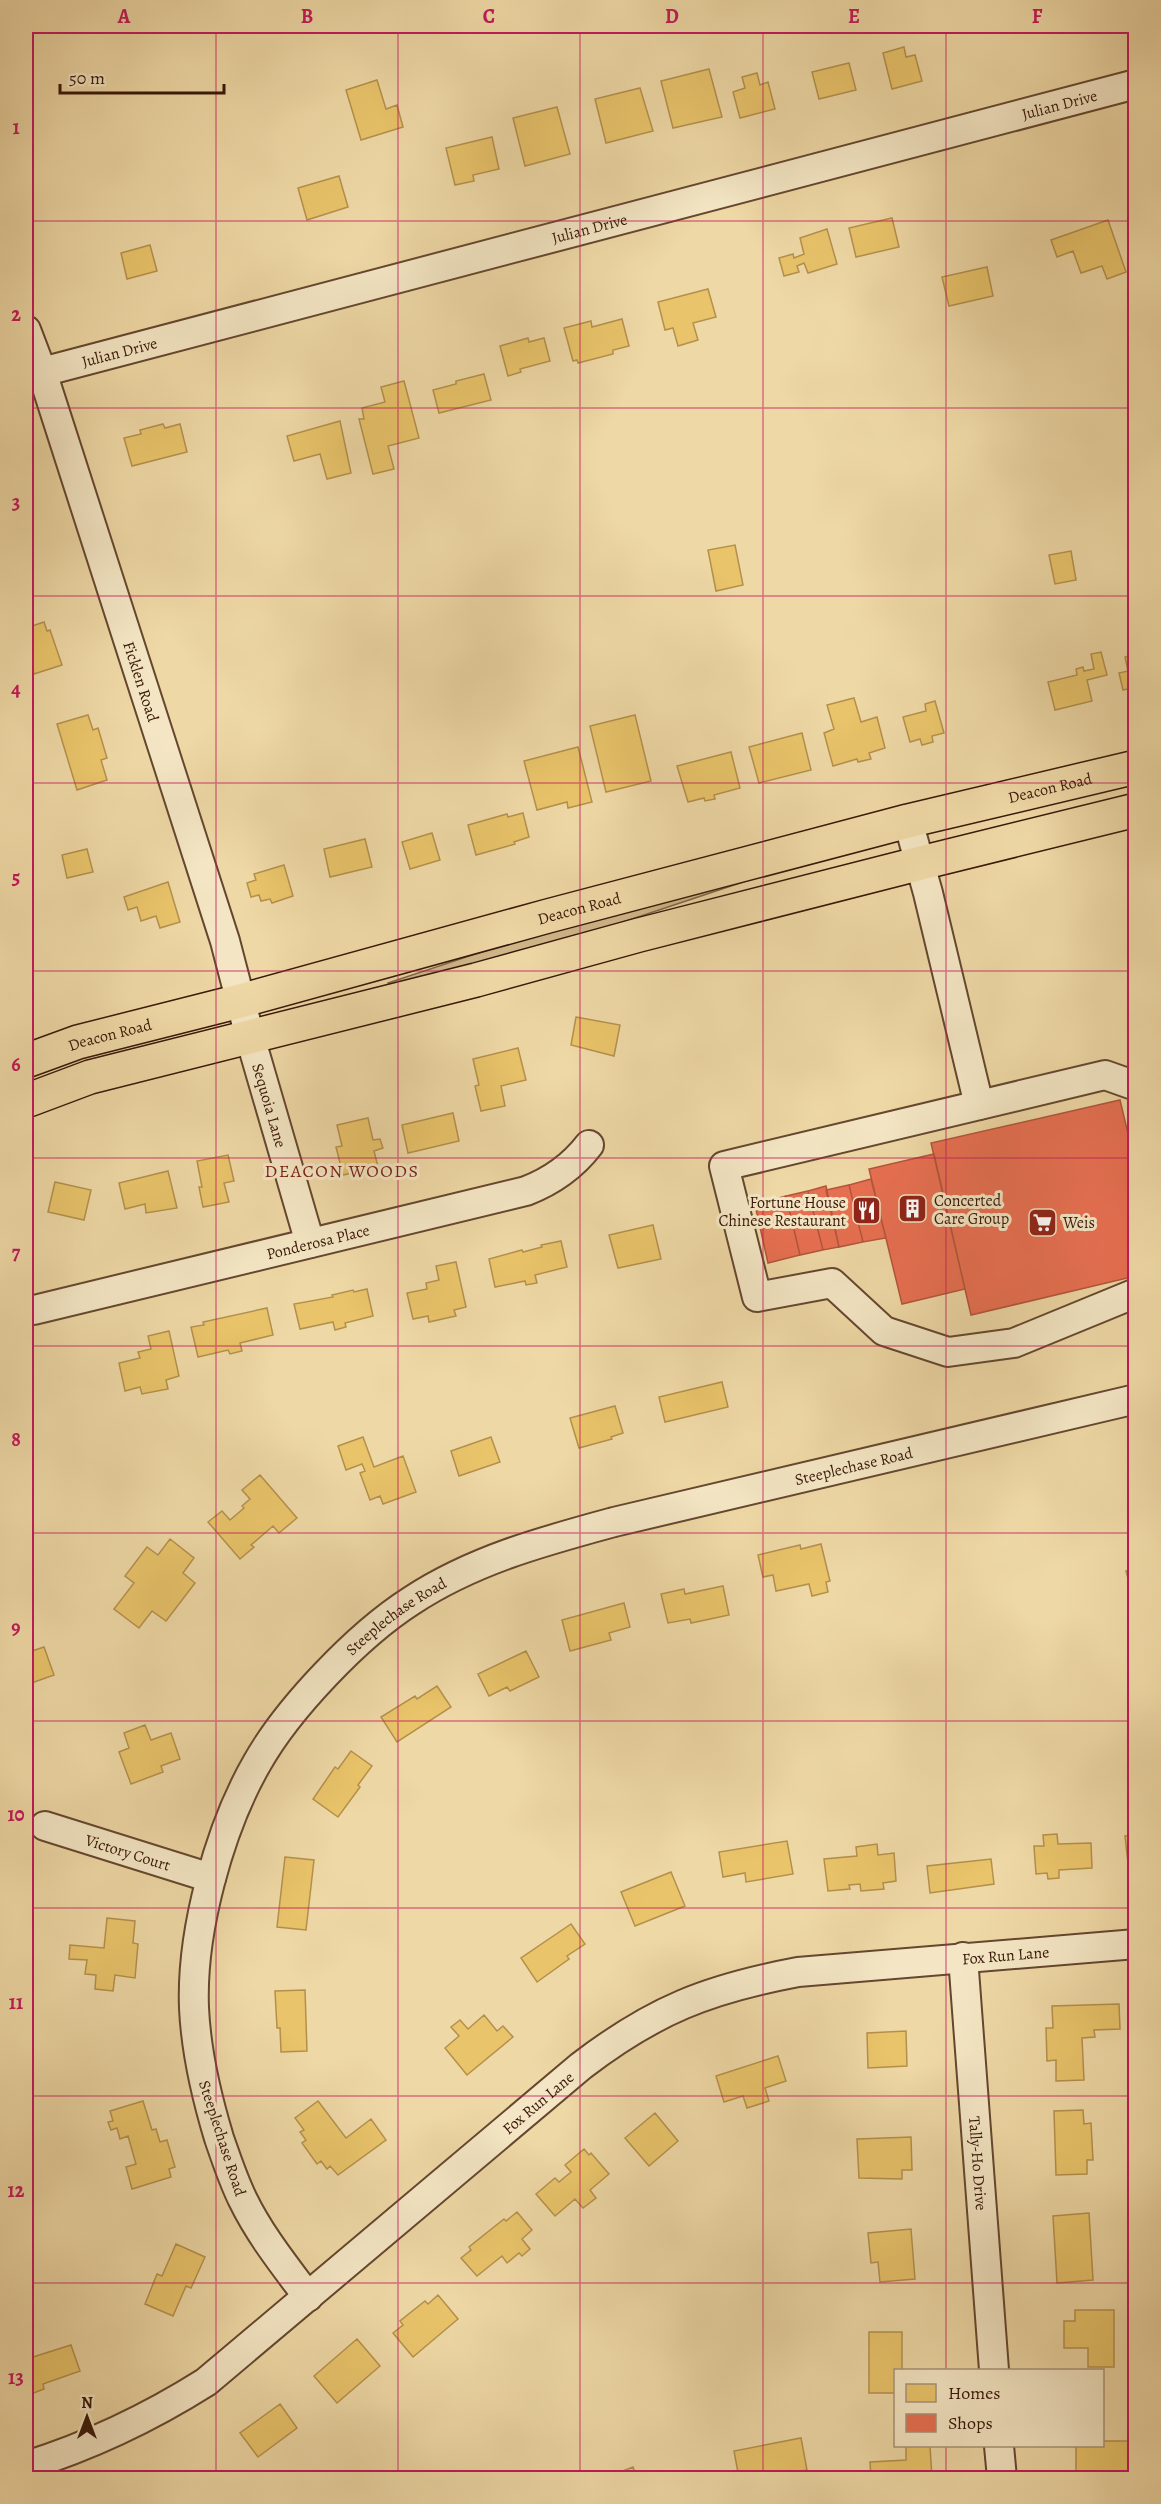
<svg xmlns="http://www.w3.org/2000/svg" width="1161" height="2504" font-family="Alegreya,serif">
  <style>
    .green { fill: #cfb78a; stroke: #836749; stroke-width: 1.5 }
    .homes { fill: #e9c46a; stroke: #b4904d; stroke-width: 1.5 }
    .shops { fill: #e76f51; stroke: #b2553b; stroke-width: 1.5 }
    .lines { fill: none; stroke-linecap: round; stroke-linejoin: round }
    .minor-casing { stroke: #65472f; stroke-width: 32 }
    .major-casing { stroke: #371708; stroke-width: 36 }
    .minor { stroke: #f4e6c4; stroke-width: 28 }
    .major { stroke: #eed8a5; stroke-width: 33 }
    .grid { fill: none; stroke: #c2185b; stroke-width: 1.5; stroke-opacity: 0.55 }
    .labels { text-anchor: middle; stroke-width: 6; stroke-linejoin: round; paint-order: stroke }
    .street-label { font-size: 16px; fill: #371708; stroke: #f4e6c4 }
    .poi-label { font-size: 16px; fill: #371708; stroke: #f4e6c4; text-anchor: start }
    .neighbourhood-label { font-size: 18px; letter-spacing: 1.5px; fill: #7a1f14; stroke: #f4e6c4 }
    .neatline { fill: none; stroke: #c2185b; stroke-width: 2 }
    .grid-label { font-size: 20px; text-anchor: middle; font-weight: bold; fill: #c2185b }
  </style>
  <rect width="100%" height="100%" fill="#eed8a5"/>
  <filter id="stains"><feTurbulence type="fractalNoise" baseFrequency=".00333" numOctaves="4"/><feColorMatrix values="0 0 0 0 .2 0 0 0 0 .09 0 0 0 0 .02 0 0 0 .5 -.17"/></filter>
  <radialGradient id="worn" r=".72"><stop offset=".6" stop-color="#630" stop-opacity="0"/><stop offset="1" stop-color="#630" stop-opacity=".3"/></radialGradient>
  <path class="green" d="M746 881 578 937 389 986 388 983 569 923Z"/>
  <path class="homes" d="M904 47 906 57 915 55 922 81 892 89 883 53Z
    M849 63 856 90 819 99 812 72Z
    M709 69 722 117 673 128 661 81Z
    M757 73 760 85 768 82 775 109 740 118 733 92 745 88 742 77Z
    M377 80 386 109 397 105 403 127 361 140 346 90Z
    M640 88 653 131 606 143 595 99Z
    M557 107 570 154 525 166 513 118Z
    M492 137 499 169 473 175 474 181 455 185 446 148Z
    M339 176 348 207 307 220 298 188Z
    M892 218 899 247 856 257 849 228Z
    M1108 220 1126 272 1107 279 1102 266 1081 273 1073 251 1057 257 1051 240Z
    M827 229 837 264 808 273 804 263 797 266 799 272 784 276 779 258 793 254 794 258 804 254 800 238Z
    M150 245 157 271 127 279 121 253Z
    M987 267 993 296 949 306 942 277Z
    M708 289 716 317 693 323 698 340 678 346 673 328 665 330 658 302Z
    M622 319 629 346 613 350V354L578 363 577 360 573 361 564 328 591 321 592 327Z
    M528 338 529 342 544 338 550 361 520 369 521 372 508 376 500 346Z
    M484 374 491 400 439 413 433 390 456 384V381Z
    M404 381 419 438 388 446 394 469 373 474 359 419H364L362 408 385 402 381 387Z
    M340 421 351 473 327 479 320 454 294 461 287 436Z
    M163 424 165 428 180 424 187 452 132 466 124 438 141 434 140 430Z
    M735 545 743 585 716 591 708 550Z
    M1071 551 1076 580 1055 584 1049 555Z
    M44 622 47 631 50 630 62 665 34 674 26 649V628Z
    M1101 652 1107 675 1087 680 1092 701 1055 710 1048 682 1077 675 1076 669 1083 667 1084 671 1094 669 1091 654Z
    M1136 654V687L1123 690 1119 673 1128 671 1125 657Z
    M854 698 861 722 877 717 885 748 869 753 871 759 858 762 857 759 833 766 824 733 834 729 827 705Z
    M935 701 944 733 932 736 933 742 922 745 920 739 910 742 903 717 926 711 925 704Z
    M88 715 93 730 98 728 107 758 101 760 107 780 77 790 57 724Z
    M635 715 651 781 606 792 590 726Z
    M802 733 811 770 759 783 749 747Z
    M578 747 592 802 568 808 567 802 537 810 524 761Z
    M731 752 740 788 714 795 715 799 705 801 704 798 688 802 677 766Z
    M523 813 529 837 514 842 515 844 476 855 468 825 507 814 508 817Z
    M432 833 440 860 410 869 402 842Z
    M365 839 372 867 330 877 324 849Z
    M87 849 93 872 67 878 62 855Z
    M284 865 293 896 272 903 270 899 261 901 259 895 251 897 247 883 256 880 254 874Z
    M168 882 180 922 160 928 156 916 141 921 137 907 128 910 124 897Z
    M576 1017 620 1025 614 1056 571 1045Z
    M518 1048 526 1080 501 1086 505 1106 481 1111 475 1086 479 1085 473 1059Z
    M453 1113 459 1141 408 1153 402 1125Z
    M368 1118 373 1140 380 1139 383 1148 374 1151 378 1167 343 1175 336 1147 342 1146 337 1125Z
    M228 1155 234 1181 224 1183 229 1202 203 1207 199 1187H202L197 1161Z
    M168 1171 177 1208 146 1213 145 1204 125 1209 119 1183Z
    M55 1182 91 1190 84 1220 48 1212Z
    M653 1225 661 1259 618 1268 609 1235Z
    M561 1241 567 1267 535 1275 537 1283 526 1285 525 1281 495 1287 489 1259 522 1250 523 1252 542 1247 541 1245Z
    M456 1262 466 1307 454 1310 456 1316 429 1322 428 1316 413 1319 407 1293 427 1289 426 1283 439 1280 436 1266Z
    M367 1289 373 1316 345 1323 346 1327 335 1330 333 1322 300 1329 294 1304 333 1297 332 1295 353 1290 354 1292Z
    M267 1308 273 1335 240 1343 242 1351 230 1354 228 1350 198 1357 191 1327 204 1325 203 1322Z
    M169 1331 179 1376 166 1380 168 1389 142 1394 140 1387 125 1391 119 1363 140 1358 138 1352 151 1349 148 1336Z
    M722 1382 728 1407 665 1422 659 1397Z
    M615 1406 623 1433 611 1437 612 1439 579 1448 570 1418Z
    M363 1437 374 1467 403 1456 416 1492 383 1504 380 1496 370 1500 360 1473 365 1471 362 1464 346 1470 338 1446Z
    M491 1437 500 1462 459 1476 451 1451Z
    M260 1475 297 1518 279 1533 273 1526 251 1545 254 1547 240 1559 208 1522 222 1511 230 1520 244 1508 242 1506 250 1499 242 1490Z
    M170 1539 194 1558 183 1573 195 1583 166 1621 152 1611 139 1628 114 1609 134 1583 125 1576 147 1547 158 1555Z
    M821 1544 830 1581 826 1582 828 1592 812 1596 809 1584 776 1591 773 1575 763 1577 758 1555 800 1545 801 1549Z
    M1136 1552V1604L1135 1605 1126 1571 1135 1568 1132 1553Z
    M723 1586 729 1615 691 1623 690 1619 668 1623 661 1594 684 1589 685 1594Z
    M624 1603 630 1627 609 1633 611 1640 570 1651 562 1620Z
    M44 1647 54 1675 26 1685V1653Z
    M526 1651 539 1677 510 1691 507 1687 489 1696 478 1674Z
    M437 1686 451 1707 397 1742 381 1717 415 1696 417 1699Z
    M145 1725 151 1740 171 1733 180 1759 161 1766 163 1772 131 1784 119 1752 129 1748 124 1733Z
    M351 1751 372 1766 358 1785 360 1787 338 1817 313 1799 335 1767 338 1769Z
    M1057 1834 1058 1844 1091 1843 1092 1868 1059 1870V1878L1048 1879 1047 1873 1036 1874 1034 1846H1044L1043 1835Z
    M1136 1835V1862L1128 1863 1125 1836Z
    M787 1841 793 1874 746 1882 745 1873 723 1877 719 1852Z
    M877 1844 878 1855 894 1853 896 1881 883 1883 884 1889 861 1891 860 1884 849 1885 850 1889 828 1891 824 1859 857 1856 856 1847Z
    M285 1857 314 1860 306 1930 277 1927Z
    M991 1859 994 1884 930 1893 927 1866Z
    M671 1872 685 1906 635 1926 621 1892Z
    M107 1918 135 1921 133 1943 138 1944 135 1978 115 1975 113 1991 95 1989 96 1975 85 1974 87 1960 69 1959 70 1945 104 1948Z
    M571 1924 585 1944 567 1956 569 1959 537 1982 521 1958Z
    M305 1990 307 2051 281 2052 280 2028H277L275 1991Z
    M1119 2004 1120 2029 1094 2030 1095 2037 1082 2038 1084 2080 1056 2081V2060L1047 2061 1046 2028H1053L1052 2006Z
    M484 2015 497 2031 503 2026 513 2037 467 2075 445 2048 459 2036 451 2027 460 2020 468 2029Z
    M906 2031 907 2066 868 2068 867 2033Z
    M778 2056 786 2081 765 2088 769 2101 747 2108 743 2096 724 2102 716 2076Z
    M143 2101 152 2130 156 2129 160 2142 167 2140 175 2167 169 2169 171 2177 132 2189 126 2167 136 2164 128 2136 120 2139 117 2128 111 2130 108 2122 113 2121 110 2111Z
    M318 2101 346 2138 371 2119 386 2140 338 2175 330 2166 327 2169 321 2161 317 2164 302 2143 306 2140 300 2132 304 2130 295 2118Z
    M1083 2110 1084 2124 1091 2123 1093 2160H1087V2174L1056 2175 1054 2111Z
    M655 2113 678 2141 649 2166 625 2138Z
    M911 2137 912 2170H902V2179L859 2178 857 2139Z
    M584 2149 589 2155 591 2153 609 2174 590 2190 596 2198 583 2208 575 2199 555 2216 536 2194 555 2178 559 2182 571 2172 565 2165Z
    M517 2212 532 2230 522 2239 530 2249 522 2256 519 2253 507 2263 502 2256 477 2276 461 2258 471 2250 469 2247 504 2219 506 2221Z
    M1089 2213 1093 2280 1057 2283 1053 2216Z
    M911 2229 915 2279 880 2282 878 2262 871 2263 868 2233Z
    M176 2244 205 2257 191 2288 186 2286 173 2316 145 2304 157 2274 162 2276Z
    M438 2295 458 2319 413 2357 393 2333 403 2325 400 2321 425 2301 428 2304Z
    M1075 2310H1114V2367H1088V2348H1064V2321H1075Z
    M869 2332H902V2370H896V2393H869Z
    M357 2339 380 2366 337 2403 314 2376Z
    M71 2345 80 2371 43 2384 44 2389 26 2396V2353L31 2351 33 2357Z
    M280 2404 297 2428 258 2457 240 2433Z
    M801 2438 807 2470 760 2478H739L734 2451Z
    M1102 2441H1132V2477H1076V2446H1102Z
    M906 2446H930L932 2478H871L870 2462 906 2460Z
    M633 2467 637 2478H608L607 2477Z"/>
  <path class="shops" d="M1120 1100 1136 1167V1276L971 1315 931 1143Z
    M1136 1137V1167L1129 1138Z
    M934 1154 965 1289 902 1304 869 1169Z
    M871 1179 886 1238 863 1242 849 1185Z
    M849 1185 863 1242 839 1247 826 1190Z
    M826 1186 839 1247 823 1250 808 1191Z
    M808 1191 823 1250 800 1255 786 1196Z
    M786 1196 800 1255 768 1263 755 1205Z"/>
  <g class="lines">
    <defs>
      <g id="minor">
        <path id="s1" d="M26 330 42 372 225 941 250 1037 310 1243"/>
        <path id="s2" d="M42 372 1136 84"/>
        <path d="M908 821 928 893 979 1105"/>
        <path d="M1136 1086 1105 1075 724 1166 757 1297 832 1283 884 1331 948 1352 1014 1343 1136 1293"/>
        <path id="s3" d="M34 1310 526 1191C552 1181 572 1167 589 1145"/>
        <path id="s4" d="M45 1826 211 1878"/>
        <path id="s5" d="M963 1957 994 2370"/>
        <path id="s6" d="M308 2297C285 2266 260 2235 243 2200 233 2180 226 2158 219 2138 206 2095 196 2052 194 2008 191 1932 219 1829 257 1763 288 1708 358 1635 411 1601 473 1560 544 1541 614 1522L1136 1399"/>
        <path d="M999 2446 1002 2478"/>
        <path id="s7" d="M26 2466C90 2446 149 2418 206 2382L581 2066C654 2010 708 1989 798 1972L1136 1944"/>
      </g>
      <g id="major">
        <path id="s8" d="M26 1061 78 1042 240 1001 548 916 908 821 1136 767"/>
        <path d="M26 1101 90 1077 476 980 639 935 921 863 1136 810"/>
      </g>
    </defs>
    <use href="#minor" class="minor-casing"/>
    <use href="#major" class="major-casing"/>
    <use href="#minor" class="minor"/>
    <use href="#major" class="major"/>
  </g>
  <path class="grid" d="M216 26V2478M398 26V2478M580 26V2478M763 26V2478M946 26V2370M26 221H1136M26 408H1136M26 596H1136M26 783H1136M26 971H1136M26 1158H1136M26 1346H1136M26 1533H1136M26 1721H1136M26 1908H1136M26 2096H1136M26 2283H1136M946 2446V2478"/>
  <defs>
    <symbol id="building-square" viewBox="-11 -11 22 22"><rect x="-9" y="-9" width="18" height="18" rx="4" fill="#8f2418" stroke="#f4e6c4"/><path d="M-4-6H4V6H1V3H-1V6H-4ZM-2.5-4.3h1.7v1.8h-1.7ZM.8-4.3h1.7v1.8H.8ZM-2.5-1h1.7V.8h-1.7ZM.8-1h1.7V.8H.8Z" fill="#fff"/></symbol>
    <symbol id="restaurant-square" viewBox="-11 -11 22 22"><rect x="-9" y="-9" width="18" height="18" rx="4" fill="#8f2418" stroke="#f4e6c4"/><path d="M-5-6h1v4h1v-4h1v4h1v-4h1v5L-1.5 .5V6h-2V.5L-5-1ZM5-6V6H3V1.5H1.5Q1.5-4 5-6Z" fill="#fff"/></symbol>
    <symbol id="supermarket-square" viewBox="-11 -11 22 22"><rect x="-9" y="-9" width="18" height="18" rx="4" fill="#8f2418" stroke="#f4e6c4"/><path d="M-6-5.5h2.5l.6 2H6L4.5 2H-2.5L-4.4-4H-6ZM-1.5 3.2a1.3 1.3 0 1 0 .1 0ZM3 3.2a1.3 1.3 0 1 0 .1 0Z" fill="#fff"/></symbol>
  </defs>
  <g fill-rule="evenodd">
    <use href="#building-square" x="896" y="1192" width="33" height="33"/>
    <use href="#restaurant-square" x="850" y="1194" width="33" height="33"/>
    <use href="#supermarket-square" x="1026" y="1206" width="33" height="33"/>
  </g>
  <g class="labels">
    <g class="street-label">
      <text dy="6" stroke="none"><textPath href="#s2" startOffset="1052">Julian Drive</textPath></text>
      <text dy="6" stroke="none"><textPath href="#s2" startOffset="566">Julian Drive</textPath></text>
      <text dy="6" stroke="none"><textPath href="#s2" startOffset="80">Julian Drive</textPath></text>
      <text dy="6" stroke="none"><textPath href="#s1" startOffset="370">Ficklen Road</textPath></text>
      <text dy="6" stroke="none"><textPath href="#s8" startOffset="1060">Deacon Road</textPath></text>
      <text dy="6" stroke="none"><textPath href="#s8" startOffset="574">Deacon Road</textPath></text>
      <text dy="6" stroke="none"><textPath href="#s8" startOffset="88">Deacon Road</textPath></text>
      <text dy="6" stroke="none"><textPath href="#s1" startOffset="813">Sequoia Lane</textPath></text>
      <text dy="6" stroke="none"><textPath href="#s3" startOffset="292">Ponderosa Place</textPath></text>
      <text dy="6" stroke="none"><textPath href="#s6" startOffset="1262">Steeplechase Road</textPath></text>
      <text dy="6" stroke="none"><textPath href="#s6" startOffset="776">Steeplechase Road</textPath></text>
      <text dy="6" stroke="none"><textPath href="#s4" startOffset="87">Victory Court</textPath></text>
      <text dy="6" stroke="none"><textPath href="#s7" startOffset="1137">Fox Run Lane</textPath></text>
      <text dy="6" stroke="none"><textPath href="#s7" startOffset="633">Fox Run Lane</textPath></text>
      <text transform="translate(223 2138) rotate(72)" y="6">Steeplechase Road</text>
      <text dy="6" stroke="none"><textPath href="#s5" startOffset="207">Tally-Ho Drive</textPath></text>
    </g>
    <g class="poi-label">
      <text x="934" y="1206">Concerted<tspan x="934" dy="18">Care Group</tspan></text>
      <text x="846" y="1208" text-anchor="end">Fortune House<tspan x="846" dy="18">Chinese Restaurant</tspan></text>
      <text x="1063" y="1228">Weis</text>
    </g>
    <g class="neighbourhood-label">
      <text x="342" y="1177">DEACON WOODS</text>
    </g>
  </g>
  <rect width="1161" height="2504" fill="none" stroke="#eed8a5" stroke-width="66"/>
  <rect x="894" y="2369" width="210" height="78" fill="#f4e6c4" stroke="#a89379" stroke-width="1.5"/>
  <rect x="906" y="2384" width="30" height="18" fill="#e9c46a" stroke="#a89379" stroke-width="1.5"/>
  <text x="948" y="2399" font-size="18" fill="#371708">Homes</text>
  <rect x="906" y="2414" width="30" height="18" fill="#e76f51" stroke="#a89379" stroke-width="1.5"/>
  <text x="948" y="2429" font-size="18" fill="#371708">Shops</text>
  <g transform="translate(87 2417)" stroke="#f4e6c4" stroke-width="4.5" paint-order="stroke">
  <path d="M0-4.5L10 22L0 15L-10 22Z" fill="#371708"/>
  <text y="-9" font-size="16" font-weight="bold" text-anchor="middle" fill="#371708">N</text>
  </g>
  <path d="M60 84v9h164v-9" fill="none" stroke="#371708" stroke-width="3"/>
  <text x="69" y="84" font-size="18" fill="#371708" stroke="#f4e6c4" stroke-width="4.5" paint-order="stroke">50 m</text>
  <rect x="33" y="33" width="1095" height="2438" class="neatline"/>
  <g class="grid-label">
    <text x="124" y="23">A</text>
    <text x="307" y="23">B</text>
    <text x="489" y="23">C</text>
    <text x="672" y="23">D</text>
    <text x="854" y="23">E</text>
    <text x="1037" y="23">F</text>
    <text x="16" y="134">1</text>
    <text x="16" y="321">2</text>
    <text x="16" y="509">3</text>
    <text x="16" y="696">4</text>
    <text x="16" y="884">5</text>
    <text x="16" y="1071">6</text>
    <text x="16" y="1259">7</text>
    <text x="16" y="1446">8</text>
    <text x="16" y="1634">9</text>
    <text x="16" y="1821">10</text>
    <text x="16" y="2009">11</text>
    <text x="16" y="2197">12</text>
    <text x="16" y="2384">13</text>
  </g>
  <rect width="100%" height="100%" filter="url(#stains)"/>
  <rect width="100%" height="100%" fill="url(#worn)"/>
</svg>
